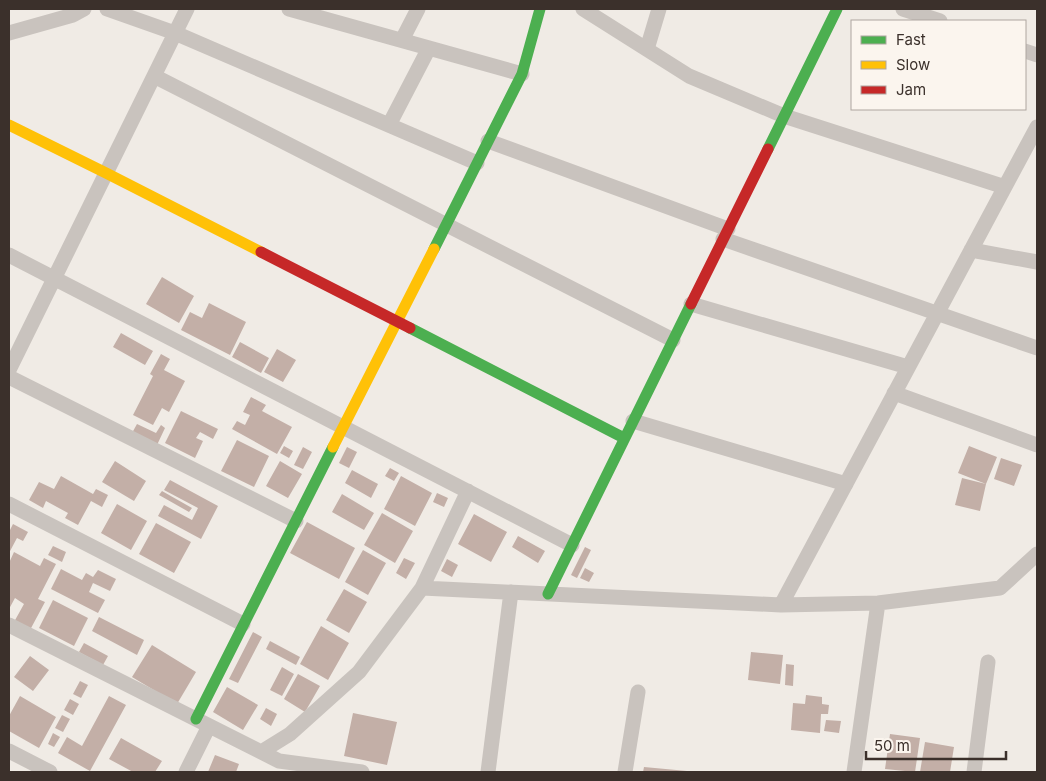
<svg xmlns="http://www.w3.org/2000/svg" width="1046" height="781" font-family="Inter,sans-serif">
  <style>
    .building { fill: #c3afa7 }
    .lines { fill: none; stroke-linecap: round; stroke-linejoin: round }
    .street { stroke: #c9c3be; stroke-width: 15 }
    .fast { stroke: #4caf50; stroke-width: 11 }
    .slow { stroke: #ffc107; stroke-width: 11 }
    .jam { stroke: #c62828; stroke-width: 11 }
  </style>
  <rect width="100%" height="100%" fill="#f0ebe5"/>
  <path class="building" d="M162 277 194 296 179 323 146 304Z
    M209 303 246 322 230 355 181 330 190 312 202 318Z
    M121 333 153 351 145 365 113 347Z
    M240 342 269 358 261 373 232 357Z
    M277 349 296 360 283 382 264 372Z
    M161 354 170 359 164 370 185 381 169 412 162 408 153 425 133 415 153 376 150 374Z
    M251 397 266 405 262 411 292 427 277 454 232 429 237 421 245 425 250 415 243 412Z
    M181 411 218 429 213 439 200 432 196 438 203 441 195 458 165 443Z
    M137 424 156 433 161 425 165 428 157 445 132 433Z
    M237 440 269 456 254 487 221 471Z
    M284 446 293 451 289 458 280 453Z
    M969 446 997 457 986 484 958 473Z
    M303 447 312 452 303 469 294 465Z
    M347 447 357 452 349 468 339 463Z
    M1001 458 1022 465 1014 486 994 479Z
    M115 461 146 481 134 501 102 482Z
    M280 461 302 474 288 498 266 486Z
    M390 468 399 473 394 481 385 476Z
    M352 470 378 484 371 498 345 483Z
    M61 476 93 494 96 489 108 495 102 507 91 501 78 525 65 518 68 513 46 501 43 508 29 500 39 482 54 489Z
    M401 476 432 493 415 526 384 509Z
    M962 478 986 484 980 511 955 505Z
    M170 480 218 506 201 539 158 516 164 505 192 520 198 508 164 490Z
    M162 491 192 508 189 512 159 495Z
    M437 493 448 498 444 507 433 502Z
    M342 494 374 513 364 530 332 512Z
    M117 504 147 521 131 550 101 533Z
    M382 513 413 531 395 563 364 545Z
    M474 514 507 532 491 562 458 544Z
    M307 522 355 548 339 579 290 553Z
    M156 523 191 542 174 573 139 554Z
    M13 524 28 532 23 541 17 538 9 553V532Z
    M518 536 545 551 538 563 512 547Z
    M53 546 66 552 62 562 48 555Z
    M585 547 591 550 577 578 571 575Z
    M363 550 386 563 368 595 345 582Z
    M14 552 40 566 44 558 56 564 38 599 45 602 30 630 14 622 24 604 15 598 9 609V563Z
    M404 558 415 563 406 579 396 573Z
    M447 559 458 565 452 577 441 571Z
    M585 568 594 573 589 582 580 578Z
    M61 569 82 580 86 573 93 577 98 570 116 579 110 591 93 583 89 592 105 600 98 613 51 589Z
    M344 589 367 602 349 633 326 620Z
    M53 600 88 618 74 646 39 628Z
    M99 617 144 640 137 655 92 631Z
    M321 626 349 643 328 680 300 664Z
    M253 632 262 637 238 683 229 679Z
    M270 641 300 657 296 665 266 649Z
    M84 643 108 656 103 665 79 652Z
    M152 645 196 672 177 704 132 677Z
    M751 652 783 655 780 684 748 680Z
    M30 656 49 670 33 691 14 677Z
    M786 664 794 665 793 686 785 685Z
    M282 667 294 674 282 696 270 690Z
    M298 674 320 686 305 712 284 699Z
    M80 681 88 685 81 698 73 694Z
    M227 687 258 705 243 730 213 712Z
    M806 695 822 697V704L829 705 828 714H821L820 733 791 730 793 703 805 704Z
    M20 696 56 717 39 748 9 731V716Z
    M109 696 126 705 90 771 58 753 67 737 82 746Z
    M70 699 79 704 73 715 64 710Z
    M266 708 277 714 271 726 260 719Z
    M353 713 397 722 387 765 344 756Z
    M62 715 70 719 63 732 55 728Z
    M826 720 841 721 839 733 824 731Z
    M53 733 60 737 54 747 48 744Z
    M890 734 920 738 915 772 885 769Z
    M121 738 162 761 155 772H133L109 759Z
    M925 742 954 747 950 772H920Z
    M215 755 239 764 236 772H208Z
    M644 767 687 771V772H643Z"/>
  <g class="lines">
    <path class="street" d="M107 9 175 33 477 163
      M289 9 522 74
      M583 9 689 76 784 116 1005 187
      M903 9 940 21
      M9 33 73 15 84 9
      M402 40 418 9
      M647 49 659 9
      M1025 51 1037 55
      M154 76 673 340
      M389 125 429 48
      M488 141 728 229
      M723 239 1037 348
      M971 250 1037 262
      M9 255 572 545
      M691 304 908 367
      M9 370 187 9
      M9 377 296 521
      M894 393 1037 445
      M633 421 846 484
      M9 504 243 624
      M422 588 781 605 878 603 1000 588 1037 554
      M781 605 1037 127
      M9 625 279 761 362 772
      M9 751 50 772
      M261 752 290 734 359 672 422 588 468 491
      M186 772 209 726
      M488 772 511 592
      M625 772 638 692
      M854 772 878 603
      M974 772 988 662"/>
    <path class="fast" d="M768 149 837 9
      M434 249 522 74 540 9
      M410 328 624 438
      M548 594 691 304
      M196 719 333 447"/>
    <path class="slow" d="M9 125 106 173 261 252
      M333 447 434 249"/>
    <path class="jam" d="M261 252 410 328
      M691 304 768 149"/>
  </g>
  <rect width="1046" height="781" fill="none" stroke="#3b302b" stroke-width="20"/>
  <rect x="851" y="20" width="175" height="90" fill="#fbf5ee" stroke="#aea6a0"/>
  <rect x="861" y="36" width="25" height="8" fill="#4caf50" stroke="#aea6a0"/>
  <text x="896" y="45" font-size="15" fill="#3b302b">Fast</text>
  <rect x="861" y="61" width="25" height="8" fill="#ffc107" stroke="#aea6a0"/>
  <text x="896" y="70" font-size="15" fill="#3b302b">Slow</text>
  <rect x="861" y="86" width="25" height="8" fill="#c62828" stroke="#aea6a0"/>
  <text x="896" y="95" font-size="15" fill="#3b302b">Jam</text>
  <path d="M866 751v8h140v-8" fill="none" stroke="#3b302b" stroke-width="2.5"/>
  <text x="874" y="751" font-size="15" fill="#3b302b" stroke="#fbf5ee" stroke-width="4" paint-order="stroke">50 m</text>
</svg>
